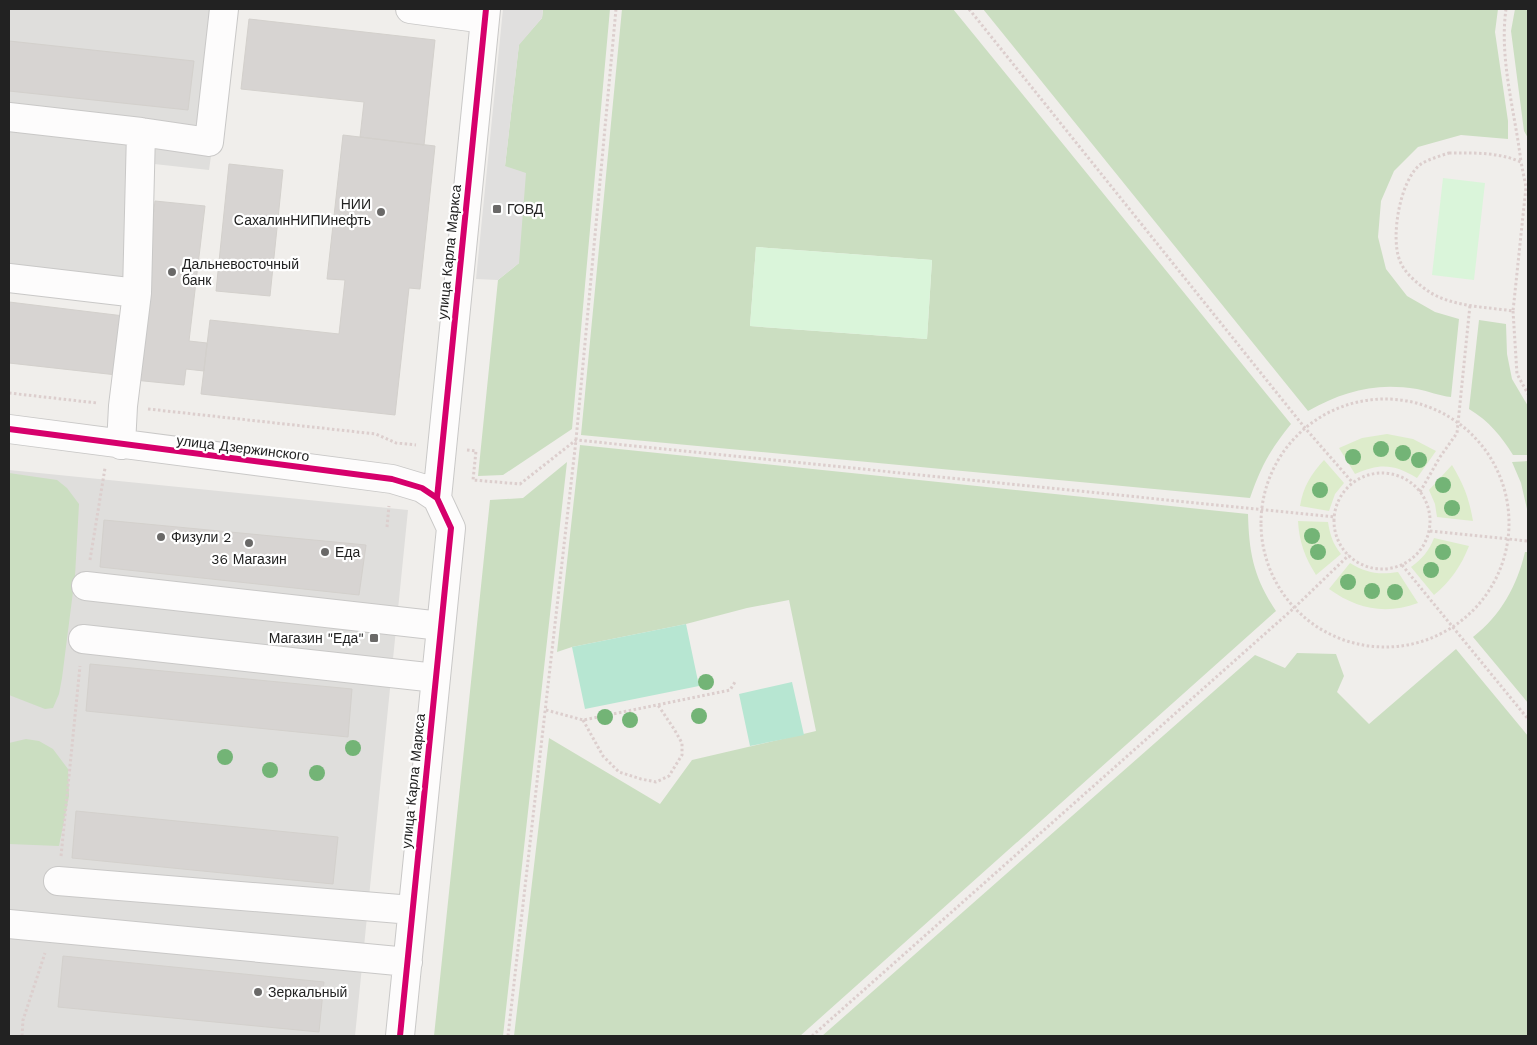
<svg xmlns="http://www.w3.org/2000/svg" width="1537" height="1045" font-family="'Work Sans',sans-serif">
  <style>
    .residential { fill: #dfdedc }
    .grass { fill: #ddeccb }
    .forest { fill: #cbdec1; fill-rule: evenodd }
    .park { fill: #daf5da }
    .pitch { fill: #b7e6d2 }
    .parking { fill: #e0dfde }
    .building { fill: #d7d4d2; stroke: #d3d0cc }
    .lines { fill: none; stroke-linecap: round; stroke-linejoin: round }
    .minor-casing { stroke: #c9c8c7; stroke-width: 30 }
    .path { stroke: #dccecd; stroke-width: 3; stroke-dasharray: 2.5 2.5; stroke-linecap: butt }
    .minor { stroke: #fdfcfc; stroke-width: 28 }
    .cycleway-casing { stroke: #fff; stroke-width: 9 }
    .cycleway { stroke: #d6006c; stroke-width: 6 }
    .tree { fill: #73b476 }
    .poi-dot { fill: #6a6968; stroke: #fff; stroke-width: 2 }
    .labels { text-anchor: middle; stroke-width: 4.5; stroke-linejoin: round; paint-order: stroke }
    .poi-label { font-size: 14px; fill: #222; stroke: #fff; text-anchor: start }
    .street-label { font-size: 14px; fill: #222; stroke: #fff }
  </style>
  <rect width="100%" height="100%" fill="#f0eeeb"/>
  <path class="residential" d="M9 9H232L209 170 145 163 127 299 9 289Z
    M9 470 408 510 355 1036H9Z"/>
  <path class="grass" d="M1387 434 1413 439 1436 451 1417 478C1394 464 1380 463 1355 474L1339 448 1362 438Z
    M1324 460 1344 483 1335 494 1329 511 1300 506C1303 487 1311 474 1324 460Z
    M1452 465C1464 485 1469 498 1473 521L1437 517 1435 504 1429 490Z
    M1298 521 1328 522C1330 535 1333 544 1341 554L1316 575C1305 558 1299 541 1298 521Z
    M1434 538 1469 546C1461 566 1451 581 1434 595L1411 567C1422 559 1429 551 1434 538Z
    M1350 563C1366 573 1379 575 1398 572L1418 603C1385 615 1357 609 1329 589Z"/>
  <path class="forest" d="M543 9H610L572 429 503 475 478 476 498 280 519 263 505 166 519 44 542 18Z
    M622 9H953L1291 424C1270 450 1261 466 1250 498L581 435ZM756 247 932 260 927 339 750 326Z
    M983 9H1498L1495 32 1508 121V139L1461 135 1418 147 1394 171 1381 201 1378 237 1386 269 1407 296 1435 312 1459 319 1451 397C1439 396 1429 391 1417 389 1375 382 1344 391 1308 411Z
    M1515 9H1528V138L1524 131 1511 31Z
    M1479 320 1506 324 1507 354 1512 379 1528 406V455H1513C1501 436 1489 421 1469 409Z
    M580 445 1248 514C1249 554 1254 578 1276 611L800 1036H514L549 738 660 804 692 760 816 731 789 600 747 608 686 624 572 647 557 652Z
    M1528 461V537L1527 509 1521 483 1512 462Z
    M567 462 503 1036H434L490 500 523 498Z
    M9 473 57 480 67 488 79 504 75 576 62 678 59 694 53 708 45 709 9 695Z
    M1525 552H1528V703L1473 637C1501 615 1517 586 1525 552Z
    M1456 649 1528 736V1036H822L1255 655 1285 668 1297 653 1336 654 1344 676 1337 692 1369 724Z
    M26 739 39 741 53 749 68 769 69 796 59 846 9 844V743Z"/>
  <path class="park" d="M1443 178 1485 183 1474 280 1432 275Z
    M756 247 932 260 927 339 750 326Z"/>
  <path class="pitch" d="M686 624 699 686 585 709 572 647Z
    M792 682 804 735 750 746 739 694Z"/>
  <path class="parking" d="M503 9H543L542 18 519 45 505 166 526 173 519 263 498 280 476 279Z"/>
  <path class="building" d="M249 19 435 40 424 145 360 137 364 102 241 89Z
    M9 41 194 61 188 110 9 91Z
    M343 135 435 146 420 289 409 288 395 415 201 394 210 320 339 334 345 280 327 279Z
    M229 164 283 170 270 296 216 291Z
    M155 201 205 206 189 341 207 343 204 371 186 369 184 385 134 380Z
    M9 302 124 316 117 375 9 363Z
    M104 520 366 545 359 595 100 567Z
    M90 664 352 689 348 737 86 711Z
    M76 811 338 837 333 884 72 858Z
    M63 956 324 982 319 1032 58 1007Z"/>
  <g class="lines">
    <defs>
      <path id="minor" d="M410 9 485 19
        M9 117 141 132 209 142 224 9
        M9 278 137 293 141 132
        M9 429 392 479 422 488 437 498 451 528 400 1036
        M121 445 123 406 137 293
        M437 498 486 9
        M86 586 441 626
        M83 639 436 678
        M58 881 412 910
        M9 924 408 962"/>
    </defs>
    <use href="#minor" class="minor-casing"/>
    <path class="path" d="M969 9 1305 428 1353 483
      M1506 9C1499 59 1515 112 1521 162
      M1449 153C1474 153 1498 152 1521 162L1526 187 1513 311C1487 307 1455 307 1431 293 1419 285 1405 274 1400 261 1390 238 1400 179 1421 164 1429 159 1440 156 1449 153Z
      M1513 311 1517 374 1528 394
      M9 393 97 403
      M1261 523a124 124 0 1 1 248 0a124 124 0 1 1-248 0Z
      M148 409 376 434 396 443 416 445
      M467 450 476 451 473 480 520 484 576 440 1335 517
      M1334 521a48 48 0 1 1 96 0a48 48 0 1 1-96 0Z
      M1420 492 1440 457 1457 433 1470 305
      M387 527 389 506
      M1430 531 1528 541
      M90 560 105 468
      M1402 565 1528 719
      M546 710 583 720 730 690 735 682
      M583 720 603 756 619 772 641 779 656 782 669 776 682 755V743L674 729 658 705
      M61 856 80 666
      M22 1036 23 1020 45 953
      M508 1036 576 440 616 9
      M812 1036 1294 608 1349 555"/>
    <use href="#minor" class="minor"/>
    <defs>
      <path id="cycleway" d="M9 429 392 479 422 488 437 498 451 528 400 1036
        M437 498 486 9"/>
    </defs>
    <use href="#cycleway" class="cycleway-casing"/>
    <use href="#cycleway" class="cycleway"/>
  </g>
  <g class="tree">
    <circle cx="1381" cy="449" r="8"/>
    <circle cx="1403" cy="453" r="8"/>
    <circle cx="1353" cy="457" r="8"/>
    <circle cx="1419" cy="460" r="8"/>
    <circle cx="1443" cy="485" r="8"/>
    <circle cx="1320" cy="490" r="8"/>
    <circle cx="1452" cy="508" r="8"/>
    <circle cx="1312" cy="536" r="8"/>
    <circle cx="1318" cy="552" r="8"/>
    <circle cx="1443" cy="552" r="8"/>
    <circle cx="1431" cy="570" r="8"/>
    <circle cx="1348" cy="582" r="8"/>
    <circle cx="1372" cy="591" r="8"/>
    <circle cx="1395" cy="592" r="8"/>
    <circle cx="706" cy="682" r="8"/>
    <circle cx="699" cy="716" r="8"/>
    <circle cx="605" cy="717" r="8"/>
    <circle cx="630" cy="720" r="8"/>
    <circle cx="353" cy="748" r="8"/>
    <circle cx="225" cy="757" r="8"/>
    <circle cx="270" cy="770" r="8"/>
    <circle cx="317" cy="773" r="8"/>
  </g>
  <g class="poi-dot">
    <rect x="492" y="204" width="10" height="10" rx="2.5"/>
    <circle cx="381" cy="212" r="5"/>
    <circle cx="172" cy="272" r="5"/>
    <circle cx="161" cy="537" r="5"/>
    <circle cx="249" cy="543" r="5"/>
    <circle cx="325" cy="552" r="5"/>
    <rect x="369" y="633" width="10" height="10" rx="2.5"/>
    <circle cx="258" cy="992" r="5"/>
  </g>
  <g class="labels">
    <g class="poi-label">
      <text x="371" y="209" text-anchor="end">НИИ<tspan x="371" dy="16">СахалинНИПИнефть</tspan></text>
      <text x="507" y="214">ГОВД</text>
      <text x="182" y="269">Дальневосточный<tspan x="182" dy="16">банк</tspan></text>
      <text x="171" y="542">Физули 2</text>
      <text x="335" y="557">Еда</text>
      <text x="249" y="564" text-anchor="middle">36 Магазин</text>
      <text x="364" y="643" text-anchor="end">Магазин "Еда"</text>
      <text x="268" y="997">Зеркальный</text>
    </g>
    <g class="street-label">
      <text transform="translate(449 252) rotate(-84)" y="5">улица Карла Маркса</text>
      <text transform="translate(243 448) rotate(7)" y="5">улица Дзержинского</text>
      <text transform="translate(413 781) rotate(-84)" y="5">улица Карла Маркса</text>
    </g>
  </g>
  <rect width="1537" height="1045" fill="none" stroke="#222222" stroke-width="20"/>
</svg>
